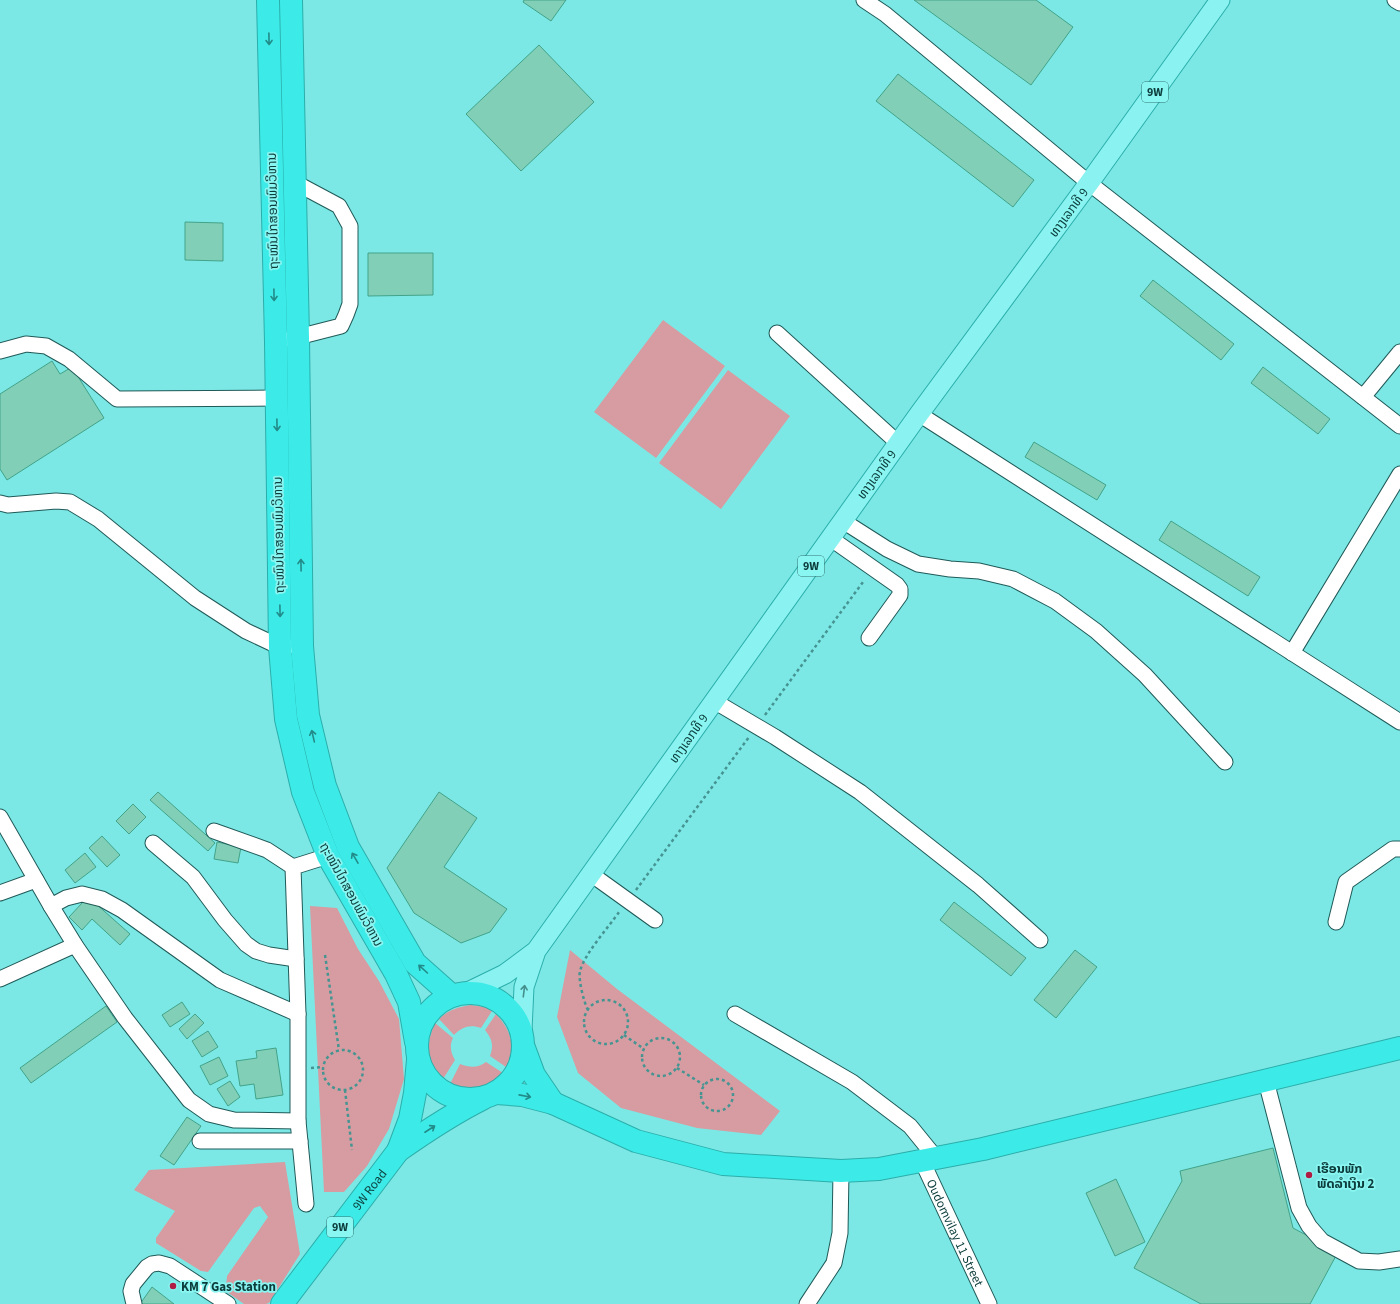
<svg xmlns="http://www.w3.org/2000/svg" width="1400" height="1304" font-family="'Source Sans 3','Noto Sans Lao',sans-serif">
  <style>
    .green { fill: #d69ca1 }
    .building { fill: #82cfb7; stroke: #41a389 }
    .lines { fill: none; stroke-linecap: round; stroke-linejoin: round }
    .minor-casing { stroke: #1f5a58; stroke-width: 17 }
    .major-casing { stroke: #2baeab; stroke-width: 21 }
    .highway-casing { stroke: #2baeab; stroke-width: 24 }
    .path { stroke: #459492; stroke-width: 2.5; stroke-dasharray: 3 3; stroke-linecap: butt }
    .minor { stroke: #fff; stroke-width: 15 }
    .major { stroke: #8af3f1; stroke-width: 19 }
    .highway { stroke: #3cebe7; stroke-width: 22 }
    .oneway { stroke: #228b89 }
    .oneway2 { stroke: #458f8d }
    .poi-dot { fill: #af1b43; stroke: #8af6f2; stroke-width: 1.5 }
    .labels { text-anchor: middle; stroke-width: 3.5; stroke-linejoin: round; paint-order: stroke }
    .shield { fill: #8af6f2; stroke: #327473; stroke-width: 1 }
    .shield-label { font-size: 12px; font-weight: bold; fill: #0c3d3c }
    .street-label { font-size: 13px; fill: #0c3d3c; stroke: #8af6f2 }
    .poi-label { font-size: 13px; font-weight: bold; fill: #0c3d3c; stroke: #8af6f2; text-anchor: start }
  </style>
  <rect width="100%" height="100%" fill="#7ce8e5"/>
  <path class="green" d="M663 320 725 366 656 458 594 412Z
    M728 370 790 416 721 509 659 463Z
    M310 906 337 908 358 949 379 981 399 1019 404 1079 389 1129 367 1166 344 1192H324Z
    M570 950 617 989 780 1111 761 1135 697 1128 621 1108 578 1073 557 1017Z
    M471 1005 485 1007 492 1011 481 1028C470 1024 462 1027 454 1035L439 1019C448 1010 458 1007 471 1005Z
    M496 1014C510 1029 518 1048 506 1067L490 1056C494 1045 492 1039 485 1030Z
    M435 1023 453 1038C449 1046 451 1053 455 1060L443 1079C424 1065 426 1043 435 1023Z
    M486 1062 503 1073C489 1091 469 1090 450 1084L460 1064C471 1068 477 1068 486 1062Z
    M285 1162 300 1254 269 1303 266 1304H244L227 1292 226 1287 227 1276 268 1217 260 1206 254 1208 208 1272 201 1271 156 1243V1238L175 1211 134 1190 149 1170Z"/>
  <path class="building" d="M524 0H566L551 21 523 2Z
    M914 0H1036L1073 27 1031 85Z
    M539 45 594 102 521 171 466 114Z
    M898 74 1034 180 1013 207 876 101Z
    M185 222 223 223V261L185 260Z
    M368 253H433V295L368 296Z
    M1153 280 1234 344 1221 360 1140 296Z
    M52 361 60 374 72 367 104 418 7 480 0 469V394Z
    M1263 367 1330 419 1318 434 1251 383Z
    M1034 442 1106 485 1097 500 1025 457Z
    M1171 521 1260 577 1248 596 1159 540Z
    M158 792 215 843 208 851 150 800Z
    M439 792 477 818 444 867 507 909 490 932 461 943 414 913 387 868Z
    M133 804 146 817 129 834 116 821Z
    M102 836 120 855 107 867 89 848Z
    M217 842 241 847 238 863 214 859Z
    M85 853 96 867 75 883 65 870Z
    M83 902 95 903 130 934 120 945 92 919 82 930 69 917Z
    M954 902 1026 958 1011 976 940 920Z
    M1075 950 1097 967 1056 1018 1034 1000Z
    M182 1002 190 1014 170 1027 162 1015Z
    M106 1006 117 1022 31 1083 20 1068Z
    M195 1014 204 1023 187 1039 179 1029Z
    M208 1031 218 1047 202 1057 192 1041Z
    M276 1048 283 1095 256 1099 254 1084 240 1086 236 1061 257 1058 256 1051Z
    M219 1057 228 1076 210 1085 200 1066Z
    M230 1081 240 1097 228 1106 217 1089Z
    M187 1117 201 1126 174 1165 160 1156Z
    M1273 1148 1293 1228 1338 1252 1310 1304H1201L1134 1268 1182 1181 1180 1171Z
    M1116 1179 1145 1242 1115 1256 1086 1193Z
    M152 1287 174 1304H140Z"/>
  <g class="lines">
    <defs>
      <g id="minor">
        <path d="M864 0 885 14 1089 183 1400 426"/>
        <path d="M1395 0 1400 3"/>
        <path d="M777 333 898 443"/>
        <path d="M290 339 341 326 346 315 350 304V226L339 206 294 182"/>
        <path d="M0 351 26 344 46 346 69 359 117 399 276 398"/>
        <path d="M1363 397 1400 352"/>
        <path d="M919 414 1400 722"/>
        <path d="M0 503 8 505 56 501 70 502 98 519 195 598 246 631 280 647H287"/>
        <path d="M843 521 887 549 918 564 950 569 979 571 1013 579 1055 601 1096 631 1145 675 1225 762"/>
        <path d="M830 538 897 585 900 589V595L869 638"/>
        <path d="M1292 653 1400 474"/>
        <path d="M714 701 775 737 860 792 978 885 1040 940"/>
        <path d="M0 817 51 906 75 945 125 1018 189 1100 209 1114 234 1120 298 1121"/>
        <path d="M214 831 267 850 293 867"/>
        <path d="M153 843 193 877 225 920 246 944 256 951 269 955 296 959"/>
        <path d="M591 874 655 920"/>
        <path d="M0 893 36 880"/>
        <path d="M51 906 66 898 82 894 102 899 122 910 220 980 298 1014"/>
        <path d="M1336 922 1346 882 1393 849H1400"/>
        <path d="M0 979 75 945"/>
        <path d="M735 1014 852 1082 910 1126 936 1158"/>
        <path d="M1266 1081 1299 1208 1309 1226 1322 1241 1359 1261 1379 1262 1400 1259"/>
        <path d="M200 1141H300"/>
        <path id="s1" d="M922 1161 989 1304"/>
        <path d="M306 1204 298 1121V1014L293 867 328 856"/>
        <path d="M134 1304 131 1291 133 1284 147 1267 152 1264 159 1263 170 1266 228 1304"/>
        <path d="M807 1304 834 1263 840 1233 841 1171"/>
      </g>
      <path id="major" d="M468 992 505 974 536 951
        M522 1030 524 987 536 951 919 414 1089 183 1220 0"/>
      <g id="highway">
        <path d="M268 0 276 342 280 647 286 719 303 792 328 856 396 974 409 1002 416 1042"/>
        <path d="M291 0 298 338 302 646 308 715 325 786 348 847 415 963 451 995"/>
        <circle cx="470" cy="1046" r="53"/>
        <path d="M524 1048 534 1075 553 1103"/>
        <path d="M496 1093 522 1095 553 1103 636 1141 723 1164 841 1171 879 1169 983 1149 1400 1048"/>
        <path d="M398 1151C425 1132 452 1114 482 1099"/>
        <path id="s2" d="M282 1304 398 1151 410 1119 415 1093 418 1060"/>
      </g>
    </defs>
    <use href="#minor" class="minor-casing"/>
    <use href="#major" class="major-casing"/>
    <use href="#highway" class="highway-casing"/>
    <path class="path" d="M765 715 863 582
      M636 890 749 737
      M325 955 339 1050
      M584 1022a22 22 0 1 1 44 0a22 22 0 1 1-44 0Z
      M588 1010C584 1003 578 979 580 971 585 953 608 928 619 912
      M624 1035 644 1049
      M642 1057a19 19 0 1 1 38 0a19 19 0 1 1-38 0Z
      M323 1070a20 20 0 1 1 40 0a20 20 0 1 1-40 0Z
      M311 1068 323 1067
      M677 1068 704 1085
      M701 1095a16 16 0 1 1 32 0a16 16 0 1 1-32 0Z
      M345 1090 352 1150"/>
    <use href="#minor" class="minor"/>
    <use href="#major" class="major"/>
    <use href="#highway" class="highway"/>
  </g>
  <defs><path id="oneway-shaft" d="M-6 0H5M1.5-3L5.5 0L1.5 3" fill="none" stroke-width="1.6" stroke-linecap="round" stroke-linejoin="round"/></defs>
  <g class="oneway">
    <use href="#oneway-shaft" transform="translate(269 39) rotate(89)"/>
    <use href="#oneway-shaft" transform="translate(274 295) rotate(89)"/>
    <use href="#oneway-shaft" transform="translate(277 425) rotate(89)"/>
    <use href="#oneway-shaft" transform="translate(301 565) rotate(-91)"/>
    <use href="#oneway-shaft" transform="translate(280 611) rotate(89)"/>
    <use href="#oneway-shaft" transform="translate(313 736) rotate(-103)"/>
    <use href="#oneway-shaft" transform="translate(355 858) rotate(-120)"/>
    <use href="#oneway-shaft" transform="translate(423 969) rotate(-138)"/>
    <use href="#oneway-shaft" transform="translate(525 1096) rotate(11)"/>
    <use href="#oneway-shaft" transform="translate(430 1129) rotate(-33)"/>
  </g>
  <use class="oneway2" href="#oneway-shaft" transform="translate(524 991) rotate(-83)"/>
  <g class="poi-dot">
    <circle cx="1309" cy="1175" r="4"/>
    <circle cx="173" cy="1286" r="4"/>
  </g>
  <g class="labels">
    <g class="shield">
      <rect x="1142" y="82" width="26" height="20" rx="3"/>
      <rect x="798" y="556" width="26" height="20" rx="3"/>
      <rect x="327" y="1217" width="26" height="20" rx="3"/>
    </g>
    <g class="shield-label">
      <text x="1155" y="96">9W</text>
      <text x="811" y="570">9W</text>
      <text x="340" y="1231">9W</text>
    </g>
    <g class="street-label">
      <text transform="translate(272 211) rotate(-91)" y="5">ຖະໜົນໄກສອນພົມວິຫານ</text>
      <text transform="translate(1068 212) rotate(-54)" y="5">ທາງເລກທີ 9</text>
      <text transform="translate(876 474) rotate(-54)" y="5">ທາງເລກທີ 9</text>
      <text transform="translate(278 535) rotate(-91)" y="5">ຖະໜົນໄກສອນພົມວິຫານ</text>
      <text transform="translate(688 738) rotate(-55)" y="5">ທາງເລກທີ 9</text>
      <text transform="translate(352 894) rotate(61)" y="5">ຖະໜົນໄກສອນພົມວິຫານ</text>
      <text dy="5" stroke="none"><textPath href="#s2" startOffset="144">9W Road</textPath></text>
      <text dy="5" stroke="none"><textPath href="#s1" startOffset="79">Oudomvilay 11 Street</textPath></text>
    </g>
    <g class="poi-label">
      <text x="1317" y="1173">ເຮືອນພັກ<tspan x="1317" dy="15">ພັດລຳເງິນ 2</tspan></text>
      <text x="181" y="1291">KM 7 Gas Station</text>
    </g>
  </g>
</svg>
